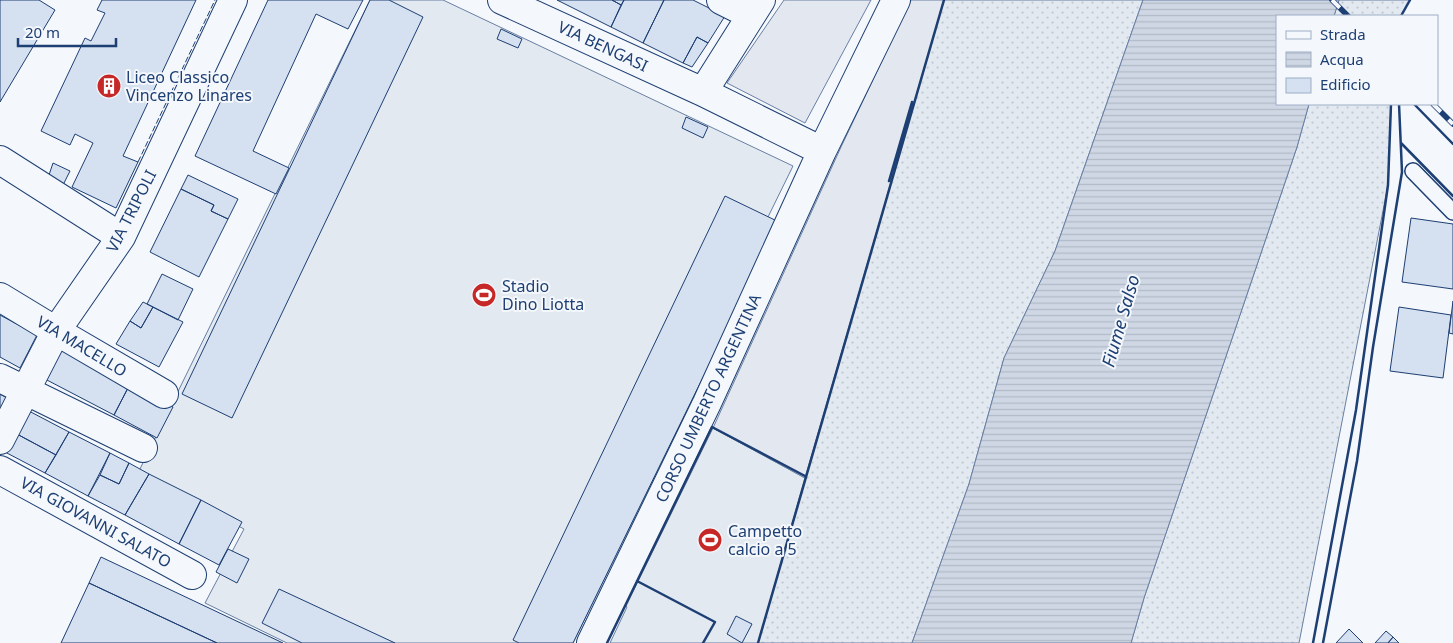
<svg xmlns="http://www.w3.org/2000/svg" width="1453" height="643" font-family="'Noto Sans',sans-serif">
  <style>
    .grass { fill: url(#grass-dots); stroke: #687fa3 }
    .pitch { fill: #e3e9f0; stroke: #687fa3 }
    .parking { fill: #e3e8f0; stroke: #687fa3 }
    .water { fill: url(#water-rules); stroke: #687fa3 }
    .building { fill: #d5e0f0; stroke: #1d3f73 }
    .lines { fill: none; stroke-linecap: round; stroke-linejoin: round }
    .service-casing { stroke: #1d3f73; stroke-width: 18 }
    .minor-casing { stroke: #1d3f73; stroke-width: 30 }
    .service { stroke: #f4f7fb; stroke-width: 15 }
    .minor { stroke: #f4f7fb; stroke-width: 28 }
    .rail-casing { stroke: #1d3f73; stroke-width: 5.5 }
    .rail { stroke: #f4f7fb; stroke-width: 4; stroke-dasharray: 11; stroke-linecap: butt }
    .fence { stroke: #1d3f73; stroke-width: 1; stroke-dasharray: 6 2.5; stroke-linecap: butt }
    .wall { stroke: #1d3f73; stroke-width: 2.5 }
    .labels { text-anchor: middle; stroke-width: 4; stroke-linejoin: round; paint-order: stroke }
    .street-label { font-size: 16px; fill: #1d3f73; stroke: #f4f7fb }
    .poi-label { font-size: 16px; fill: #1d3f73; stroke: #f4f7fb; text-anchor: start }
    .water-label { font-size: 18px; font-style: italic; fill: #1d3f73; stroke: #f4f7fb }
  </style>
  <defs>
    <pattern id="grass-dots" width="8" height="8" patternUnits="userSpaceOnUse" patternTransform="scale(1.25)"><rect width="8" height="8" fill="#e3e9f0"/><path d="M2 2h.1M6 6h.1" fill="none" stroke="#c2c9d1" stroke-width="1.8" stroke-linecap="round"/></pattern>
    <pattern id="water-rules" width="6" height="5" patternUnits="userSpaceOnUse" patternTransform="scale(1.25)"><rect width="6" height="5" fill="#cfd7e4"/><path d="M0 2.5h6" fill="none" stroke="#b1bac7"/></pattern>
  </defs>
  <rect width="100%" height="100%" fill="#f4f7fb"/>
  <path class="grass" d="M944 0H1143L1055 251 1004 358 969 484 912 643H758Z
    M1339 0H1410L1401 16H1334Z
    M1309 104H1391L1388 185 1299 643H1131L1144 598 1297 147Z"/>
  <path class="pitch" d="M370 0H443L793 166 768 217 707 369 573 643H287L205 603 244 529 138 473Z
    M713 428 805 478 758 643H610L627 607 626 606Z"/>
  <path class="parking" d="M784 0H871L805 123 727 83Z
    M911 0H944L805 478 713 428 841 147Z"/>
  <path class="water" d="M1143 0H1339L1334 16H1277V104H1309L1297 147 1144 598 1131 643H912L969 484 1004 358 1055 251Z"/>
  <path class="building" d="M0 0H39L55 10 0 102Z
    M102 0H196L123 156 138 162 116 208 72 187 93 143 75 134 70 145 41 131 85 38 91 41 105 13 97 10Z
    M268 0H363L348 29 316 14 253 151 289 168 276 194 195 156Z
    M370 0H389L423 17 232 418 182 394Z
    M557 0H612L621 5 611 27Z
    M612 0H624L621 5Z
    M624 0H664L643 43 611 27Z
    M664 0H693L725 16 708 43 697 37 683 63 643 43Z
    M501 29 522 39 518 48 497 39Z
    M697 37 708 43 692 67 683 63Z
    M686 117 708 127 703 138 682 128Z
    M53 163 70 171 63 185 49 175Z
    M188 175 238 199 228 219 211 211 214 205 181 189Z
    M181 189 214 205 211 211 228 219 199 277 150 252Z
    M725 196 779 222 573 643H519L513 640Z
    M1411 218 1453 224V289L1402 282Z
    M162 274 193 289 178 320 147 304Z
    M1453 301V334L1449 333Z
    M143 302 153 307 141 328 130 321Z
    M153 307 183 322 159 367 116 344 130 321 141 328Z
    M1399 307 1451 315 1443 378 1390 371Z
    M0 315 37 335 20 368 0 357Z
    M62 347 130 384 114 415 45 379Z
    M130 384 173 407 157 438 114 415Z
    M0 394 7 398 0 411Z
    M27 410 69 432 56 455 15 433Z
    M69 432 110 453 88 496 45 473Z
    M15 433 56 455 45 473 5 452Z
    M110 453 129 463 119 484 100 475Z
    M129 463 149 474 125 515 88 496 100 475 119 484Z
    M149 474 201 500 179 544 125 515Z
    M201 500 242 522 219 565 179 544Z
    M228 549 249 559 237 583 216 572Z
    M101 557 283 643H217L89 583Z
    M89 583 217 643H61Z
    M279 589 395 643H302L262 623Z
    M736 616 752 624 742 643 727 634Z
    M1349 629 1363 643H1336Z
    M1386 631 1393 637 1388 643H1375Z
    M1393 637 1399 643H1388Z"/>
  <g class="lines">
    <defs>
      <path id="service" d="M1413 171 1453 212"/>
      <path id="minor" d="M502 0 703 92 822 151
        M721 0 751 15
        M703 92 761 0
        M0 160 121 237
        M0 297 56 331 164 394
        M0 378 143 448
        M0 440 56 331 121 237 233 0
        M0 470 192 575
        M591 643 707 403 822 151 896 0"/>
    </defs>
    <use href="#service" class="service-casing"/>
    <use href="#minor" class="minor-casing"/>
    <use href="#service" class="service"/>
    <use href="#minor" class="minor"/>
    <defs>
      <path id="rail" d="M1332 0 1348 16
        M1433 104 1453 124"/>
    </defs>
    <use href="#rail" class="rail-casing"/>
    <use href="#rail" class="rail"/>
    <path class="fence" d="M138 162 215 0"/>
    <path class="wall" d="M1401 16 1410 0
      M1414 104 1453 144
      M1401 143 1453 196
      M889 181 912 102
      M637 581 715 622 703 643
      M607 643 712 427 805 476
      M758 643 944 0
      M1313 643 1356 410 1388 185 1391 104
      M1323 643 1357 461 1373 347 1402 172 1399 104"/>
  </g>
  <defs>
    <symbol id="building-disc" viewBox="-11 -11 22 22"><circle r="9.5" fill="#c62828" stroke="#f4f7fb"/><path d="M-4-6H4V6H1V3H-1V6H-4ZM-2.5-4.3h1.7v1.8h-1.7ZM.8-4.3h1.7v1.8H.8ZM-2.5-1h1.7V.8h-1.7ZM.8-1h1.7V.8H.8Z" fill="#fff"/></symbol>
    <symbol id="stadium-disc" viewBox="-11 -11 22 22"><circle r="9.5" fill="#c62828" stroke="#f4f7fb"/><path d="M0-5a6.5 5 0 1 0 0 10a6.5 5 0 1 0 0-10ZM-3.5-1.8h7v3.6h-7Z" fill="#fff"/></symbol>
  </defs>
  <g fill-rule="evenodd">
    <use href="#building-disc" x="95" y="72" width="28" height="28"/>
    <use href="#stadium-disc" x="470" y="281" width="28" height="28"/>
    <use href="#stadium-disc" x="696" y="526" width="28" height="28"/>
  </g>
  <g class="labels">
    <g class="street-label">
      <text transform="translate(603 46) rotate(25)" y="6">VIA BENGASI</text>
      <text transform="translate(131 211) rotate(-63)" y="6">VIA TRIPOLI</text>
      <text transform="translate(82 346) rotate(31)" y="6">VIA MACELLO</text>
      <text transform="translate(708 398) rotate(-65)" y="6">CORSO UMBERTO ARGENTINA</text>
      <text transform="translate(96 522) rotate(29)" y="6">VIA GIOVANNI SALATO</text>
    </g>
    <g class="poi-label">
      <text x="126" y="83">Liceo Classico<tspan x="126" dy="18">Vincenzo Linares</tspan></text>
      <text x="502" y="292">Stadio<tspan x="502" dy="18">Dino Liotta</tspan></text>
      <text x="728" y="537">Campetto<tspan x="728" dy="18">calcio a 5</tspan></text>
    </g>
    <g class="water-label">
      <text transform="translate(1121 321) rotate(-74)" y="6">Fiume Salso</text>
    </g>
  </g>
  <rect x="1276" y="15" width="162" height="90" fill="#f4f7fb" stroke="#9eadc5"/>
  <rect x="1286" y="31" width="25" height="8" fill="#f4f7fb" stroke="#9eadc5"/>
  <text x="1320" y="40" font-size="15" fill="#1d3f73">Strada</text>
  <rect x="1286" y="52" width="25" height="15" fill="url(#water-rules)" stroke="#9eadc5"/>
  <text x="1320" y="65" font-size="15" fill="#1d3f73">Acqua</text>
  <rect x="1286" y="78" width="25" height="15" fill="#d5e0f0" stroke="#9eadc5"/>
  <text x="1320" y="90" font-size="15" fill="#1d3f73">Edificio</text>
  <path d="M18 38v8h98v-8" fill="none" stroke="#1d3f73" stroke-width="2.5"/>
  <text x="25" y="38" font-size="15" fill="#1d3f73" stroke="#f4f7fb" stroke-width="4" paint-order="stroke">20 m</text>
</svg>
